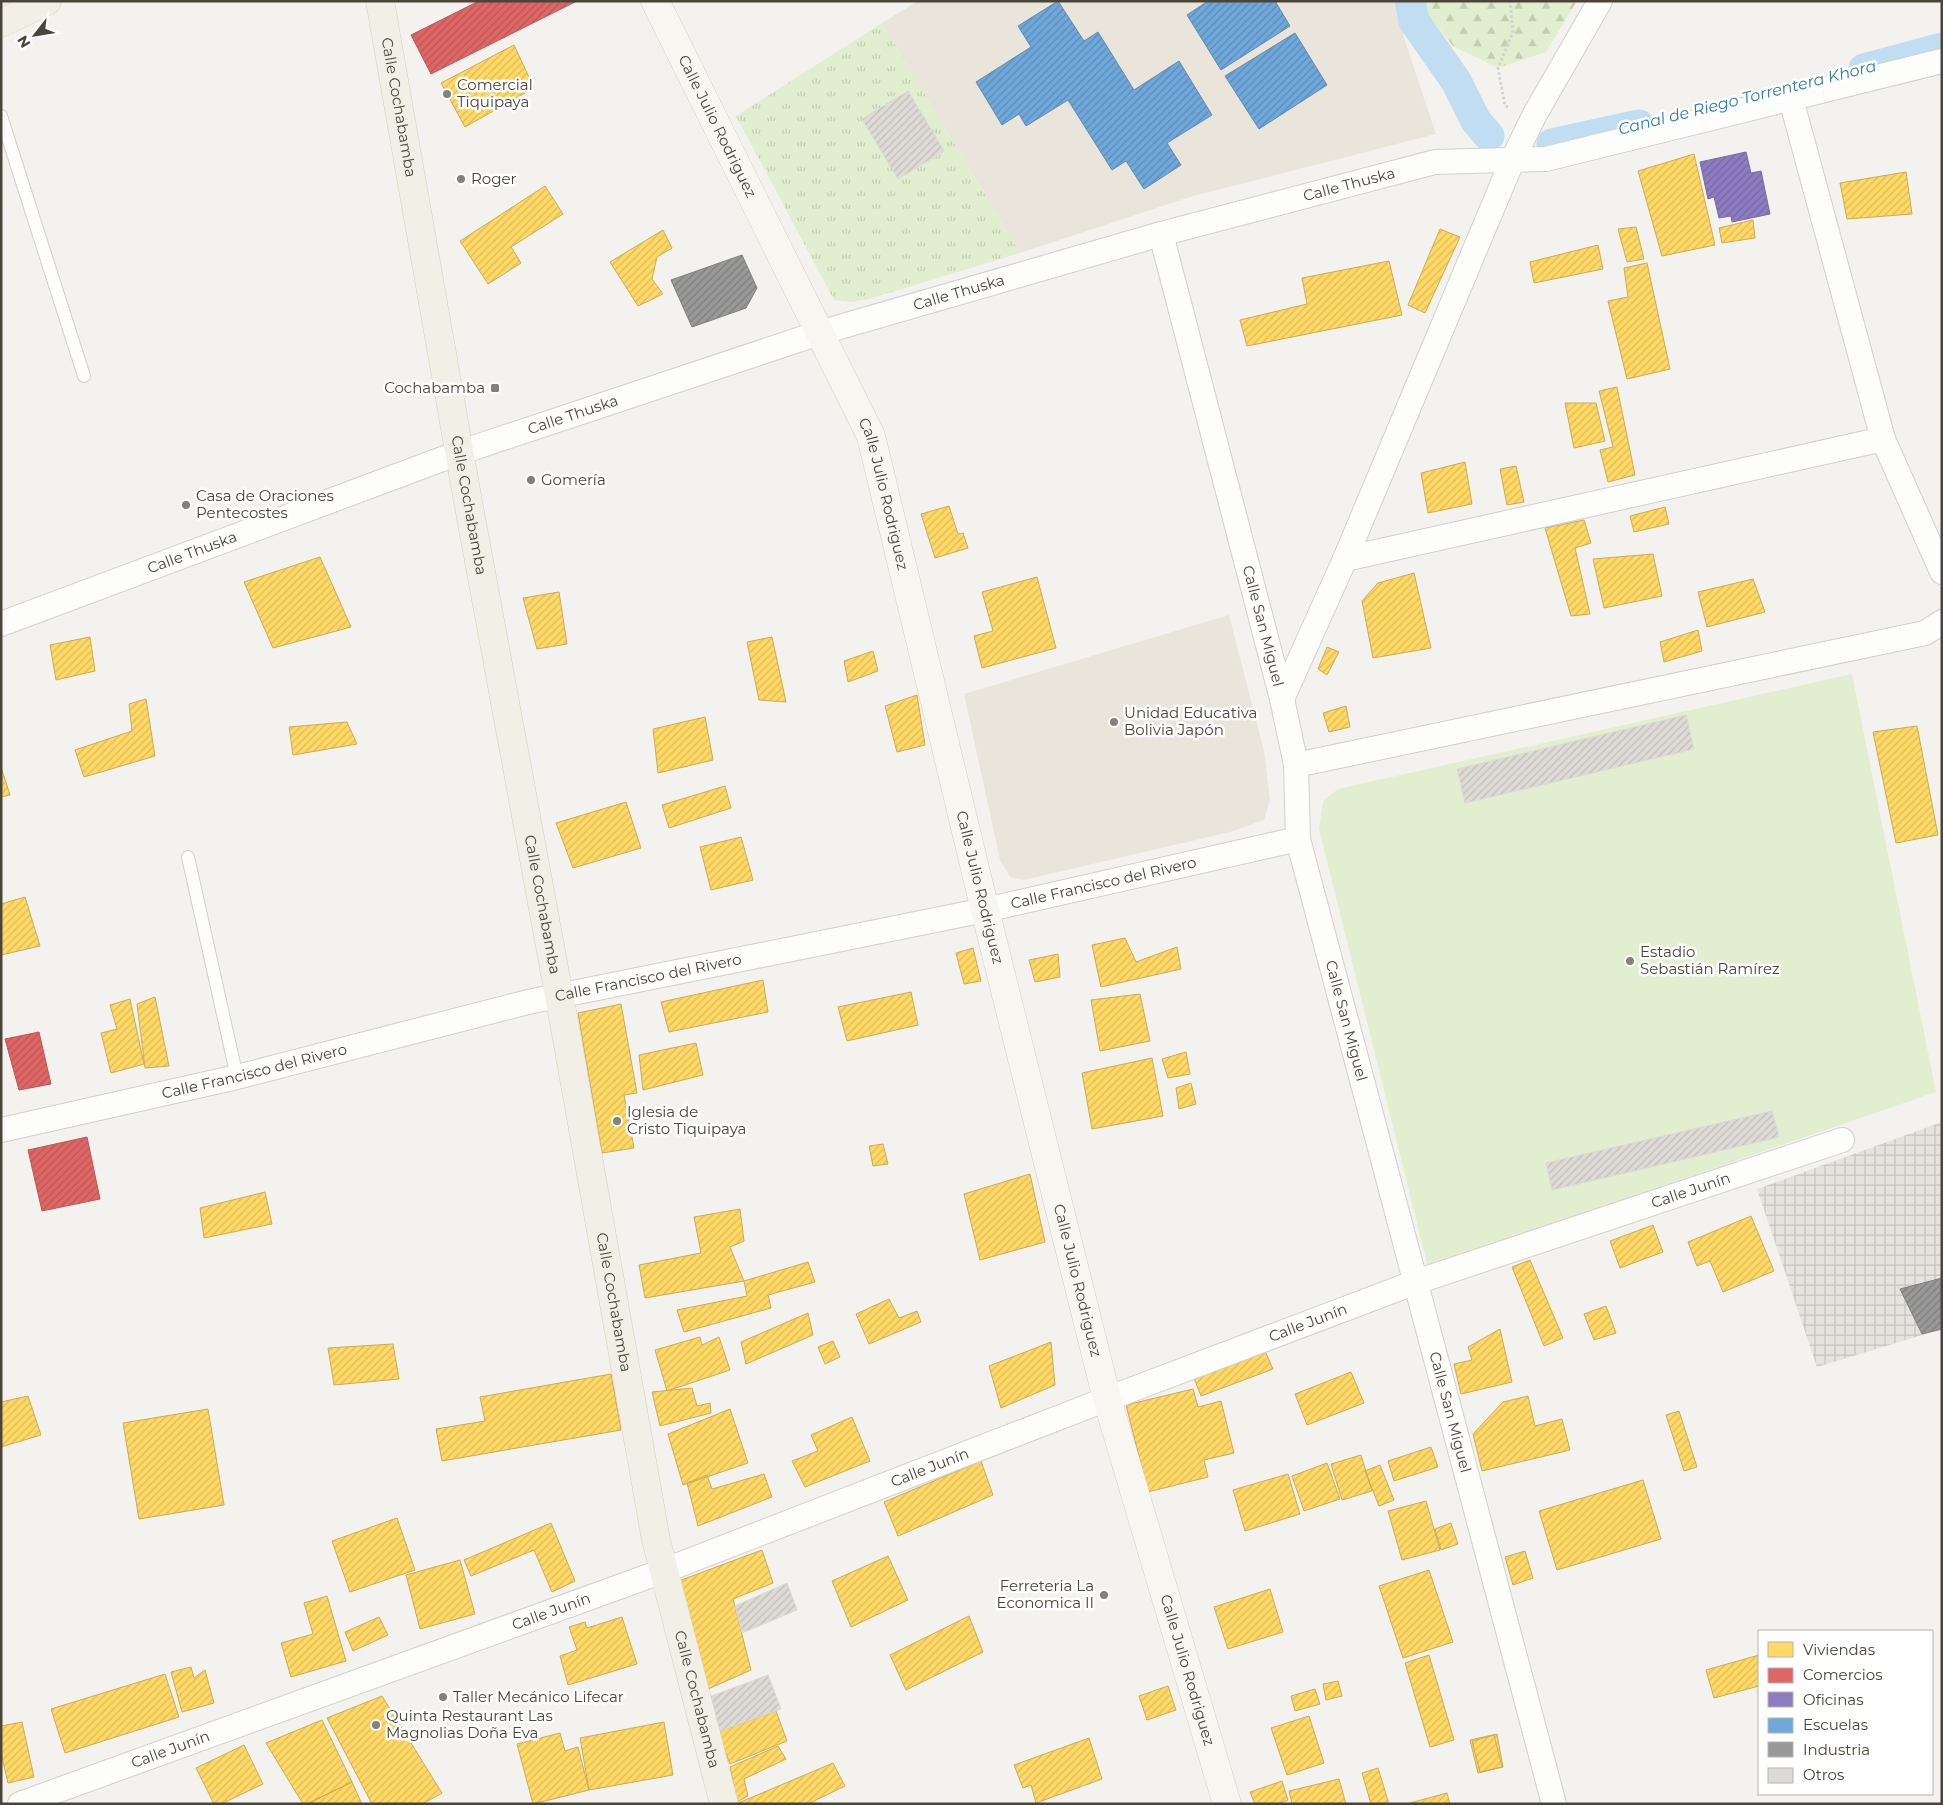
<svg xmlns="http://www.w3.org/2000/svg" width="1943" height="1805" font-family="Montserrat,sans-serif">
  <style>
    .industrial { fill: url(#industrial-grid) }
    .education { fill: #eae5da }
    .grass { fill: url(#grass-tufts) }
    .forest { fill: url(#forest-firs) }
    .pitch { fill: #e1eecf }
    .homes { fill: url(#homes-hatch); stroke: #c9ac58 }
    .shops { fill: url(#shops-hatch); stroke: #b35c58 }
    .offices { fill: url(#offices-hatch); stroke: #7a6b9a }
    .schools { fill: url(#schools-hatch); stroke: #648aab }
    .industry { fill: url(#industry-hatch); stroke: #82807c }
    .lines { fill: none; stroke-linecap: round; stroke-linejoin: round }
    .canal { stroke: #c0ddf1; stroke-width: 31 }
    .building { fill: url(#building-hatch); stroke: #dcd9d4 }
    .lane-casing { stroke: #d2d0cb; stroke-width: 14 }
    .street-casing { stroke: #d2d0cb; stroke-width: 26 }
    .secondary-casing { stroke: #d3cfc5; stroke-width: 29 }
    .primary-casing { stroke: #d6cebb; stroke-width: 29 }
    .path { stroke: #d3d2cc; stroke-width: 3; stroke-dasharray: 2.5 2.5; stroke-linecap: butt }
    .lane { stroke: #fdfdfc; stroke-width: 12 }
    .street { stroke: #fdfdfc; stroke-width: 24 }
    .secondary { stroke: #f7f6f1; stroke-width: 28 }
    .primary { stroke: #f2efe6; stroke-width: 28 }
    .poi-dot { fill: #868178; stroke: #fff; stroke-width: 2 }
    .labels { text-anchor: middle; stroke-width: 5; stroke-linejoin: round; paint-order: stroke }
    .poi-label { font-size: 15px; fill: #4b4439; stroke: #fff; text-anchor: start }
    .street-label { font-size: 15px; fill: #4b4439; stroke: #fff }
    .water-label { font-size: 16px; font-style: italic; fill: #2e7ab2; stroke: #fff }
  </style>
  <defs>
    <pattern id="industrial-grid" width="8" height="8" patternUnits="userSpaceOnUse" patternTransform="scale(1.25)"><rect width="8" height="8" fill="#e6e2de"/><path d="M0 4h8M4 0v8" fill="none" stroke="#c7c3bf"/></pattern>
    <pattern id="grass-tufts" width="24" height="20" patternUnits="userSpaceOnUse" patternTransform="scale(1.25)"><rect width="24" height="20" fill="#e1eecf"/><path d="M3 7l-1-3M5 7V3M7 7l1-3M15 17l-1-3M17 17v-4M19 17l1-3" fill="none" stroke="#c3cdb2"/></pattern>
    <pattern id="forest-firs" width="22" height="20" patternUnits="userSpaceOnUse" patternTransform="scale(1.25)"><rect width="22" height="20" fill="#e1eecf"/><path d="M5 1l3.5 6h-7zM16 11l3.5 6h-7z" fill="#c3cdb2"/></pattern>
    <pattern id="homes-hatch" width="6" height="6" patternUnits="userSpaceOnUse" patternTransform="scale(1.25)"><rect width="6" height="6" fill="#ffd966"/><path d="M-1 1l2-2M0 6l6-6M5 7l2-2" fill="none" stroke="#dcbb59"/></pattern>
    <pattern id="shops-hatch" width="6" height="6" patternUnits="userSpaceOnUse" patternTransform="scale(1.25)"><rect width="6" height="6" fill="#e06666"/><path d="M-1 1l2-2M0 6l6-6M5 7l2-2" fill="none" stroke="#b85655"/></pattern>
    <pattern id="offices-hatch" width="6" height="6" patternUnits="userSpaceOnUse" patternTransform="scale(1.25)"><rect width="6" height="6" fill="#8e7cc3"/><path d="M-1 1l2-2M0 6l6-6M5 7l2-2" fill="none" stroke="#76679f"/></pattern>
    <pattern id="schools-hatch" width="6" height="6" patternUnits="userSpaceOnUse" patternTransform="scale(1.25)"><rect width="6" height="6" fill="#6fa8dc"/><path d="M-1 1l2-2M0 6l6-6M5 7l2-2" fill="none" stroke="#5d8ab3"/></pattern>
    <pattern id="industry-hatch" width="6" height="6" patternUnits="userSpaceOnUse" patternTransform="scale(1.25)"><rect width="6" height="6" fill="#999"/><path d="M-1 1l2-2M0 6l6-6M5 7l2-2" fill="none" stroke="#7f7e7e"/></pattern>
    <pattern id="building-hatch" width="6" height="6" patternUnits="userSpaceOnUse" patternTransform="scale(1.25)"><rect width="6" height="6" fill="#dedbd6"/><path d="M-1 1l2-2M0 6l6-6M5 7l2-2" fill="none" stroke="#c0bdb8"/></pattern>
  </defs>
  <rect width="100%" height="100%" fill="#f4f2ee"/>
  <path class="industrial" d="M1942 1122V1329L1817 1367 1757 1189Z"/>
  <path class="education" d="M918 1H1392L1436 134 1190 197 1020 253 882 23Z
    M1229 615 1264 751 1270 800 1264 820 1230 832 1024 880 1010 877 1000 860 964 694Z"/>
  <path class="grass" d="M882 23 1020 253 869 299 851 302 834 300 736 116Z"/>
  <path class="forest" d="M1392 1H1577L1546 52 1498 68 1453 46 1426 12 1395 13Z"/>
  <path class="pitch" d="M1852 674 1936 1092 1428 1267 1319 829 1323 801 1338 789Z"/>
  <path class="homes" d="M514 45 534 88 465 127 441 83Z
    M1694 154 1715 245 1662 256 1638 171Z
    M1906 172 1912 214 1847 219 1840 183Z
    M545 186 563 214 511 247 521 263 488 284 460 241Z
    M1753 220 1755 238 1722 243 1719 228Z
    M1636 227 1644 259 1627 262 1618 229Z
    M1440 229 1460 237 1425 313 1408 305Z
    M663 230 672 248 657 257 652 279 663 294 638 306 610 262Z
    M1598 245 1603 269 1534 283 1530 262Z
    M1389 261 1402 315 1247 346 1240 320 1307 304 1302 278Z
    M1647 263 1670 369 1627 379 1608 301 1628 297 1624 268Z
    M1617 387 1635 475 1608 482 1600 450 1613 447 1599 391Z
    M1565 403H1596L1605 441 1574 448Z
    M1465 462 1472 504 1428 513 1421 473Z
    M1516 466 1524 502 1507 505 1500 469Z
    M949 506 958 534 963 533 968 548 935 558 921 514Z
    M1665 507 1669 524 1634 532 1630 516Z
    M1584 520 1591 543 1575 548 1590 614 1571 616 1545 528Z
    M1653 554 1662 596 1604 608 1593 559Z
    M320 557 351 627 273 648 244 582Z
    M1414 573 1431 648 1373 658 1362 601 1378 583Z
    M1037 577 1056 648 982 668 974 636 993 631 982 592Z
    M1753 579 1765 612 1707 627 1698 592Z
    M559 592 567 644 537 649 523 598Z
    M1698 630 1702 651 1664 662 1660 642Z
    M90 637 95 671 56 680 50 645Z
    M772 637 786 702 759 700 747 642Z
    M1327 647 1339 652 1327 675 1318 669Z
    M873 651 878 671 848 682 844 661Z
    M917 695 925 745 897 752 885 706Z
    M146 699 155 756 84 777 75 750 132 731 129 704Z
    M1346 706 1350 727 1329 732 1323 713Z
    M705 717 713 760 658 773 653 729Z
    M347 722 357 744 293 755 289 727Z
    M1917 726 1938 835 1896 843 1873 732Z
    M1 767 10 795 1 797Z
    M725 786 731 808 669 828 662 805Z
    M626 802 641 848 573 868 556 823Z
    M741 837 753 880 711 890 700 847Z
    M25 897 40 946 1 955V904Z
    M1125 938 1136 962 1177 947 1181 969 1101 987 1092 945Z
    M973 948 981 981 964 984 956 953Z
    M1058 954 1060 977 1035 982 1029 960Z
    M763 980 768 1012 669 1032 661 1002Z
    M911 992 918 1025 847 1041 838 1007Z
    M1140 994 1150 1041 1100 1051 1091 1000Z
    M155 997 169 1066 145 1068 137 1004Z
    M130 999 144 1064 111 1073 101 1033 117 1029 110 1005Z
    M621 1004 637 1093 624 1095 634 1148 602 1153 578 1013Z
    M696 1043 703 1075 643 1090 639 1055Z
    M1186 1052 1190 1074 1168 1078 1162 1059Z
    M1152 1058 1163 1116 1092 1129 1082 1073Z
    M1191 1083 1196 1104 1179 1109 1176 1088Z
    M883 1144 888 1164 873 1166 869 1146Z
    M1030 1174 1045 1242 980 1260 964 1194Z
    M265 1192 272 1224 204 1238 200 1208Z
    M740 1209 744 1241 730 1247 744 1281 645 1298 639 1265 701 1253 694 1217Z
    M1751 1216 1774 1271 1723 1292 1710 1261 1697 1266 1688 1242Z
    M1653 1225 1663 1252 1620 1268 1610 1241Z
    M1530 1260 1563 1338 1544 1346 1512 1267Z
    M808 1262 815 1282 768 1295 771 1308 684 1332 677 1310 747 1296 744 1281Z
    M889 1299 899 1318 917 1311 921 1322 869 1344 856 1314Z
    M1606 1306 1616 1333 1594 1340 1584 1314Z
    M808 1313 813 1335 746 1364 741 1342Z
    M1500 1329 1512 1382 1461 1394 1454 1364 1472 1360 1468 1347Z
    M700 1337 702 1345 719 1337 730 1370 667 1391 655 1350Z
    M833 1341 840 1357 825 1364 818 1347Z
    M1051 1342 1055 1385 1001 1408 989 1366Z
    M393 1344 399 1379 334 1385 328 1348Z
    M1265 1351 1273 1369 1201 1396 1194 1378Z
    M1351 1372 1364 1403 1307 1425 1295 1394Z
    M611 1374 621 1430 442 1461 436 1429 485 1421 480 1397Z
    M692 1388 697 1406 710 1403 711 1413 660 1426 652 1392Z
    M1193 1389 1198 1407 1221 1401 1234 1453 1204 1460 1208 1477 1148 1492 1126 1405Z
    M28 1396 41 1435 1 1447V1402Z
    M1528 1396 1535 1426 1562 1419 1570 1450 1482 1471 1473 1434 1503 1402Z
    M208 1409 224 1505 139 1519 123 1423Z
    M730 1409 748 1463 683 1485 668 1434Z
    M1679 1411 1697 1467 1684 1471 1666 1415Z
    M852 1417 870 1461 805 1487 792 1461 818 1451 811 1435Z
    M1431 1447 1438 1467 1394 1481 1388 1461Z
    M1361 1455 1372 1491 1342 1500 1331 1464Z
    M981 1461 993 1495 898 1536 884 1502Z
    M1327 1463 1340 1499 1304 1511 1292 1476Z
    M1380 1465 1394 1500 1379 1506 1365 1471Z
    M764 1474 772 1497 698 1526 687 1483 707 1475 712 1489Z
    M1288 1474 1300 1514 1245 1531 1233 1490Z
    M1643 1480 1661 1539 1557 1570 1539 1511Z
    M1426 1501 1440 1550 1402 1560 1388 1511Z
    M397 1518 415 1570 350 1592 332 1541Z
    M551 1523 575 1581 552 1592 534 1550 471 1576 464 1560Z
    M1451 1523 1458 1544 1441 1550 1435 1529Z
    M762 1550 773 1583 733 1599 751 1670 708 1689 676 1582Z
    M1525 1551 1533 1578 1513 1585 1505 1557Z
    M888 1556 908 1600 851 1627 832 1581Z
    M460 1560 475 1614 420 1629 406 1575Z
    M1429 1570 1453 1642 1403 1658 1379 1586Z
    M1270 1589 1283 1632 1228 1649 1214 1607Z
    M327 1596 346 1661 291 1677 281 1643 313 1634 304 1603Z
    M969 1616 983 1652 906 1690 890 1655Z
    M379 1617 388 1635 353 1651 345 1632Z
    M622 1617 637 1664 568 1685 560 1656 577 1650 569 1627 585 1622 587 1628Z
    M1429 1655 1454 1740 1430 1747 1405 1663Z
    M1759 1655V1686L1714 1698 1706 1670Z
    M191 1667 194 1678 205 1670 214 1703 182 1712 171 1672Z
    M165 1674 179 1717 65 1753 51 1709Z
    M1338 1681 1342 1696 1326 1700 1323 1684Z
    M1168 1686 1176 1710 1147 1720 1139 1696Z
    M1315 1689 1320 1704 1295 1711 1291 1696Z
    M382 1696 442 1793 422 1804H372L327 1718Z
    M776 1711 787 1741 730 1764 717 1732Z
    M1309 1716 1324 1763 1287 1775 1271 1728Z
    M322 1720 352 1782 307 1804H303L266 1743Z
    M22 1722 34 1777 8 1783 1 1753V1726Z
    M664 1722 673 1775 589 1790 580 1738Z
    M560 1733 565 1751 578 1747 589 1790 533 1804 517 1744Z
    M1497 1734 1503 1767 1478 1773 1470 1740Z
    M1494 1735 1502 1767 1480 1772 1472 1741Z
    M1089 1738 1102 1779 1036 1803 1031 1785 1023 1788 1014 1765Z
    M244 1745 263 1784 221 1804H214L196 1768Z
    M778 1746 786 1759 744 1779 748 1796 737 1802 730 1767Z
    M833 1763 845 1786 808 1804H736Z
    M1378 1768 1389 1804H1371L1362 1773Z
    M1339 1779 1346 1804H1292L1289 1791Z
    M1282 1781 1288 1800 1278 1804H1255L1250 1792Z
    M352 1782 362 1804H307Z
    M1447 1793 1450 1804H1410V1803Z"/>
  <path class="shops" d="M479 1H577L431 74 411 35Z
    M39 1032 51 1084 19 1090 5 1039Z
    M87 1137 100 1199 42 1211 28 1150Z"/>
  <path class="offices" d="M1746 152 1751 173 1761 171 1770 214 1732 222 1731 216 1719 218 1714 197 1708 199 1700 162Z"/>
  <path class="schools" d="M1058 1 1084 41 1098 32 1134 90 1179 61 1212 115 1167 143 1181 165 1144 189 1126 161 1112 170 1068 100 1026 126 1019 114 1002 125 976 82 1031 47 1018 26Z
    M1208 1H1275L1290 26 1221 70 1187 15Z
    M1295 33 1327 85 1259 129 1225 76Z"/>
  <path class="industry" d="M742 255 757 288 746 308 692 327 671 280Z
    M1942 1278V1329L1922 1334 1900 1289Z"/>
  <g class="lines">
    <path class="canal" d="M1410 1 1414 21 1456 81 1476 121 1489 136
      M1864 69 1942 48
      M1552 144 1639 125"/>
  </g>
  <path class="building" d="M908 91 944 151 898 179 862 119Z
    M1686 715 1694 749 1465 803 1457 769Z
    M1772 1111 1779 1137 1552 1190 1546 1163Z
    M787 1583 797 1610 742 1633 735 1606Z
    M768 1675 781 1709 717 1732 706 1698Z"/>
  <g class="lines">
    <defs>
      <path id="lane" d="M1 116 84 376
        M188 857 237 1077"/>
      <g id="street">
        <path d="M1791 99 1883 439 1942 572"/>
        <path id="s1" d="M1161 234 1282 699 1296 765 1298 839 1554 1804"/>
        <path d="M1345 559 1883 439"/>
        <path id="s2" d="M1 624 461 452 819 333 1161 234 1435 162 1546 159 1942 61"/>
        <path d="M1282 699 1345 559 1513 159 1535 114 1600 1"/>
        <path d="M1296 765 1925 633 1942 622"/>
        <path id="s3" d="M1 1130 237 1077 528 1002 985 910 1298 839"/>
        <path id="s4" d="M20 1804 663 1571 1107 1399 1416 1282 1842 1140"/>
      </g>
      <g id="secondary">
        <path id="s5" d="M655 1 871 436 985 910 1107 1399 1227 1804"/>
      </g>
      <g id="primary">
        <path id="s6" d="M380 1 467 496 564 1022 656 1540 724 1804"/>
        <path d="M1 23 47 1"/>
      </g>
    </defs>
    <use href="#lane" class="lane-casing"/>
    <use href="#street" class="street-casing"/>
    <use href="#secondary" class="secondary-casing"/>
    <use href="#primary" class="primary-casing"/>
    <path class="path" d="M1508 107 1505 106 1498 68 1513 32 1510 1"/>
    <use href="#lane" class="lane"/>
    <use href="#street" class="street"/>
    <use href="#secondary" class="secondary"/>
    <use href="#primary" class="primary"/>
  </g>
  <g class="poi-dot">
    <circle cx="447" cy="94" r="5"/>
    <circle cx="461" cy="179" r="5"/>
    <rect x="490" y="383" width="10" height="10" rx="2.5"/>
    <circle cx="531" cy="480" r="5"/>
    <circle cx="186" cy="505" r="5"/>
    <circle cx="1114" cy="722" r="5"/>
    <circle cx="1630" cy="961" r="5"/>
    <circle cx="617" cy="1121" r="5"/>
    <circle cx="1104" cy="1595" r="5"/>
    <circle cx="443" cy="1697" r="5"/>
    <circle cx="376" cy="1725" r="5"/>
  </g>
  <g class="labels">
    <g class="poi-label">
      <text x="457" y="90">Comercial<tspan x="457" dy="17">Tiquipaya</tspan></text>
      <text x="471" y="184">Roger</text>
      <text x="485" y="393" text-anchor="end">Cochabamba</text>
      <text x="541" y="485">Gomería</text>
      <text x="196" y="501">Casa de Oraciones<tspan x="196" dy="17">Pentecostes</tspan></text>
      <text x="1124" y="718">Unidad Educativa<tspan x="1124" dy="17">Bolivia Japón</tspan></text>
      <text x="1640" y="957">Estadio<tspan x="1640" dy="17">Sebastián Ramírez</tspan></text>
      <text x="627" y="1117">Iglesia de<tspan x="627" dy="17">Cristo Tiquipaya</tspan></text>
      <text x="1094" y="1591" text-anchor="end">Ferreteria La<tspan x="1094" dy="17">Economica II</tspan></text>
      <text x="453" y="1702">Taller Mecánico Lifecar</text>
      <text x="386" y="1721">Quinta Restaurant Las<tspan x="386" dy="17">Magnolias Doña Eva</tspan></text>
    </g>
    <g class="street-label">
      <text dy="5" stroke="none"><textPath href="#s6" startOffset="108">Calle Cochabamba</textPath></text>
      <text dy="5" stroke="none"><textPath href="#s5" startOffset="140">Calle Julio Rodriguez</textPath></text>
      <text dy="5" stroke="none"><textPath href="#s2" startOffset="1419">Calle Thuska</textPath></text>
      <text dy="5" stroke="none"><textPath href="#s2" startOffset="1014">Calle Thuska</textPath></text>
      <text dy="5" stroke="none"><textPath href="#s2" startOffset="609">Calle Thuska</textPath></text>
      <text dy="5" stroke="none"><textPath href="#s5" startOffset="545">Calle Julio Rodriguez</textPath></text>
      <text dy="5" stroke="none"><textPath href="#s6" startOffset="512">Calle Cochabamba</textPath></text>
      <text dy="5" stroke="none"><textPath href="#s2" startOffset="204">Calle Thuska</textPath></text>
      <text dy="5" stroke="none"><textPath href="#s1" startOffset="405">Calle San Miguel</textPath></text>
      <text dy="5" stroke="none"><textPath href="#s3" startOffset="1130">Calle Francisco del Rivero</textPath></text>
      <text dy="5" stroke="none"><textPath href="#s5" startOffset="950">Calle Julio Rodriguez</textPath></text>
      <text dy="5" stroke="none"><textPath href="#s6" startOffset="918">Calle Cochabamba</textPath></text>
      <text dy="5" stroke="none"><textPath href="#s3" startOffset="665">Calle Francisco del Rivero</textPath></text>
      <text dy="5" stroke="none"><textPath href="#s1" startOffset="810">Calle San Miguel</textPath></text>
      <text dy="5" stroke="none"><textPath href="#s3" startOffset="260">Calle Francisco del Rivero</textPath></text>
      <text dy="5" stroke="none"><textPath href="#s4" startOffset="1780">Calle Junín</textPath></text>
      <text dy="5" stroke="none"><textPath href="#s5" startOffset="1355">Calle Julio Rodriguez</textPath></text>
      <text dy="5" stroke="none"><textPath href="#s6" startOffset="1322">Calle Cochabamba</textPath></text>
      <text dy="5" stroke="none"><textPath href="#s4" startOffset="1375">Calle Junín</textPath></text>
      <text dy="5" stroke="none"><textPath href="#s1" startOffset="1215">Calle San Miguel</textPath></text>
      <text dy="5" stroke="none"><textPath href="#s4" startOffset="970">Calle Junín</textPath></text>
      <text dy="5" stroke="none"><textPath href="#s4" startOffset="565">Calle Junín</textPath></text>
      <text dy="5" stroke="none"><textPath href="#s5" startOffset="1760">Calle Julio Rodriguez</textPath></text>
      <text dy="5" stroke="none"><textPath href="#s6" startOffset="1728">Calle Cochabamba</textPath></text>
      <text dy="5" stroke="none"><textPath href="#s4" startOffset="160">Calle Junín</textPath></text>
    </g>
    <g class="water-label">
      <text transform="translate(1747 97) rotate(-14)" y="6">Canal de Riego Torrentera Khora</text>
    </g>
  </g>
  <rect width="1943" height="1805" fill="none" stroke="#4b4439" stroke-width="5"/>
  <rect x="1758" y="1630" width="175" height="165" fill="#ffffff" stroke="#b7b4b0"/>
  <rect x="1768" y="1642" width="25" height="15" fill="#ffd966" stroke="#b7b4b0"/>
  <text x="1803" y="1655" font-size="15" fill="#4b4439">Viviendas</text>
  <rect x="1768" y="1668" width="25" height="15" fill="#e06666" stroke="#b7b4b0"/>
  <text x="1803" y="1680" font-size="15" fill="#4b4439">Comercios</text>
  <rect x="1768" y="1692" width="25" height="15" fill="#8e7cc3" stroke="#b7b4b0"/>
  <text x="1803" y="1705" font-size="15" fill="#4b4439">Oficinas</text>
  <rect x="1768" y="1718" width="25" height="15" fill="#6fa8dc" stroke="#b7b4b0"/>
  <text x="1803" y="1730" font-size="15" fill="#4b4439">Escuelas</text>
  <rect x="1768" y="1742" width="25" height="15" fill="#999999" stroke="#b7b4b0"/>
  <text x="1803" y="1755" font-size="15" fill="#4b4439">Industria</text>
  <rect x="1768" y="1768" width="25" height="15" fill="#dedbd6" stroke="#b7b4b0"/>
  <text x="1803" y="1780" font-size="15" fill="#4b4439">Otros</text>
  <g transform="translate(35 35) rotate(239)" stroke="#ffffff" stroke-width="4" paint-order="stroke">
  <path d="M0-4L9 19L0 12L-9 19Z" fill="#4b4439"/>
  <text y="-8" font-size="14" font-weight="bold" text-anchor="middle" fill="#4b4439">N</text>
  </g>
</svg>
